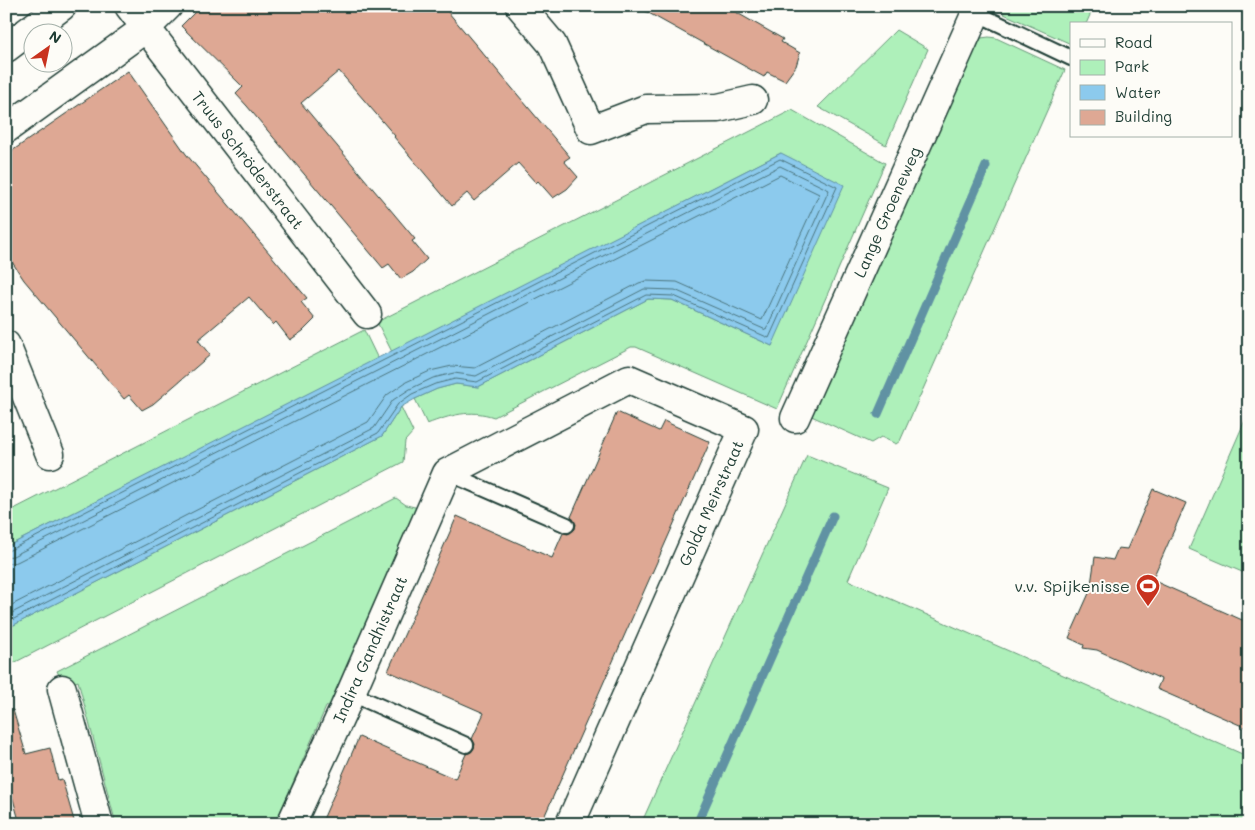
<svg xmlns="http://www.w3.org/2000/svg" width="1255" height="830" font-family="Mali,sans-serif">
  <style>
    .green { fill: #aef0ba; stroke: #669677 }
    .water { fill: #8ccaed; stroke: #6092a3 }
    .lines { fill: none; stroke-linecap: round; stroke-linejoin: round }
    .shore { stroke: #4b757e; stroke-width: 1 }
    .stream { stroke: #6092a3; stroke-width: 9 }
    .building { fill: #dea894; stroke: #1f3d34 }
    .lane-casing { stroke: #1f3d34; stroke-width: 18 }
    .street-casing { stroke: #1f3d34; stroke-width: 31 }
    .secondary-casing { stroke: #1f3d34; stroke-width: 31 }
    .lane { stroke: #fdfcf7; stroke-width: 14 }
    .street { stroke: #fdfcf7; stroke-width: 28 }
    .secondary { stroke: #fdfcf7; stroke-width: 28 }
    .labels { text-anchor: middle; stroke-width: 4; stroke-linejoin: round; paint-order: stroke }
    .street-label { font-size: 16px; fill: #1f3d34; stroke: #fdfcf7 }
    .poi-label { font-size: 16px; fill: #1f3d34; stroke: #fdfcf7; text-anchor: end }
  </style>
  <rect width="100%" height="100%" fill="#fdfcf7"/>
  <filter id="ink" filterUnits="userSpaceOnUse"><feTurbulence type="fractalNoise" baseFrequency=".02" numOctaves="2"/><feDisplacementMap in="SourceGraphic" scale="10" xChannelSelector="R" yChannelSelector="G"/><feConvolveMatrix kernelMatrix="1 2 1 2 8 2 1 2 1" color-interpolation-filters="sRGB"/></filter>
  <g filter="url(#ink)">
    <path class="green" d="M999 6H1094L1086 24H1071V44L1004 14Z
      M896 30 928 49 886 145 818 107Z
      M989 37 996 38 1065 70 900 441 896 444 881 437 871 443 807 414 968 49 975 51 981 38Z
      M792 110 885 163 777 409 636 347H631L494 417C470 409 451 415 427 424L415 399 437 389 456 384 478 387 648 299 672 300 772 346 781 153 392 352 377 322Z
      M364 330 378 359 6 547V513Z
      M401 407 413 432 405 441 403 462 6 667V629L382 436Z
      M1249 411V575L1189 549Z
      M807 455 888 488 848 580 1249 757V824H641Z
      M396 498 406 505 419 508 334 702 326 707 275 824H116L78 681 65 687 57 671Z"/>
    <path class="water" d="M781 153 844 185 772 346 672 300 648 299 478 387 456 384 437 389 415 399 401 407 382 436 6 629V547Z"/>
    <g class="lines">
      <path class="shore" d="M6 551 10 550 780 159 837 187 769 338 674 296 646 295 477 382 455 379 435 384 412 394 398 404 378 433 6 623
        M6 557 13 556 780 166 829 190 766 330 675 290 644 289 476 376 454 373 433 378 410 389 393 400 374 428 6 616
        M6 564 17 562 780 175 819 194 762 320 677 282 646 281 639 283 475 368 452 366 430 371 406 382 387 395 368 422 6 608"/>
      <path class="stream" d="M878 414 986 166
        M697 824 833 516"/>
    </g>
    <path class="building" d="M201 6H443L570 157 564 161 578 177 567 189 553 198 538 181 536 183 518 163 474 201 467 193 452 206 394 137 395 136 339 71 301 103 415 239 412 241 427 259 413 272 401 279 389 264 383 268 247 106 236 94 243 87 181 26Z
      M636 6H725L783 39 781 42 800 53 796 66 785 81 767 72 764 77Z
      M128 71 186 154 307 298 301 302 315 319 303 331 290 340 276 322 273 325 249 297 198 340 210 355 153 404 142 410 129 395 124 399 24 280 6 253V155Z
      M617 412 659 431 664 421 710 442 541 824H321L359 737 455 779 466 754 471 752 474 748 475 744 472 739 484 713 388 671 435 566 457 516 552 558 563 533 568 534 575 529 576 524 571 517Z
      M1153 489 1186 503 1152 580 1249 623V729L1157 689 1161 679 1097 650 1083 648 1084 645 1069 638 1090 591 1095 557 1113 560 1118 548 1127 549Z
      M13 710 26 754 50 748 58 780 62 779 75 824H20L6 774V711Z"/>
    <g class="lines">
      <defs>
        <path id="lane" d="M976 13 1071 58
          M448 473 567 525
          M350 693 466 745"/>
        <path id="street" d="M129 6 367 314
          M520 6 552 44 591 130 646 109 718 108 753 100
          M6 129 146 28 168 6
          M6 345 50 454
          M795 418 979 6
          M62 689 99 824
          M291 824 343 711 447 473 629 379 744 429 570 824"/>
        <path id="secondary" d="M6 48 62 6"/>
      </defs>
      <use href="#lane" class="lane-casing"/>
      <use href="#street" class="street-casing"/>
      <use href="#secondary" class="secondary-casing"/>
      <use href="#lane" class="lane"/>
      <use href="#street" class="street"/>
      <use href="#secondary" class="secondary"/>
    </g>
  </g>
  <defs>
    <symbol id="stadium-pin" viewBox="-11 -11 22 30"><path d="M0 17L-7.5 6A9.5 9.5 0 1 1 7.5 6Z" fill="#c8321e" stroke="#fdfcf7"/><path d="M0-5a6.5 5 0 1 0 0 10a6.5 5 0 1 0 0-10ZM-3.5-1.8h7v3.6h-7Z" fill="#fff"/></symbol>
  </defs>
  <g fill-rule="evenodd">
    <use href="#stadium-pin" x="1134" y="572" width="28" height="38"/>
  </g>
  <g class="labels">
    <g class="street-label">
      <text transform="translate(248 160) rotate(52)" y="6">Truus Schröderstraat</text>
      <text transform="translate(887 212) rotate(-66)" y="6">Lange Groeneweg</text>
      <text transform="translate(711 503) rotate(-66)" y="6">Golda Meirstraat</text>
      <text transform="translate(370 649) rotate(-66)" y="6">Indira Gandhistraat</text>
    </g>
    <g class="poi-label">
      <text x="1130" y="592">v.v. Spijkenisse</text>
    </g>
  </g>
  <rect width="1255" height="830" fill="none" stroke="#fdfcf7" stroke-width="25"/>
  <rect x="12" y="12" width="1230" height="805" fill="none" stroke="#1f3d34" stroke-width="2" filter="url(#ink)"/>
  <rect x="1070" y="22" width="162" height="115" fill="#fdfcf7" stroke="#a4b0a9"/>
  <rect x="1080" y="39" width="25" height="8" fill="#fdfcf7" stroke="#a4b0a9"/>
  <text x="1115" y="48" font-size="15" fill="#1f3d34">Road</text>
  <rect x="1080" y="60" width="25" height="15" fill="#aef0ba" stroke="#a4b0a9"/>
  <text x="1115" y="72" font-size="15" fill="#1f3d34">Park</text>
  <rect x="1080" y="85" width="25" height="15" fill="#8ccaed" stroke="#a4b0a9"/>
  <text x="1115" y="98" font-size="15" fill="#1f3d34">Water</text>
  <rect x="1080" y="110" width="25" height="15" fill="#dea894" stroke="#a4b0a9"/>
  <text x="1115" y="122" font-size="15" fill="#1f3d34">Building</text>
  <g transform="translate(48 48) rotate(33)"><circle r="24" fill="#fdfcf7" stroke="#a4b0a9"/>
  <path d="M0-4L9 19L0 12L-9 19Z" fill="#c8321e"/>
  <text y="-8" font-size="14" font-weight="bold" text-anchor="middle" fill="#1f3d34">N</text>
  </g>
</svg>
